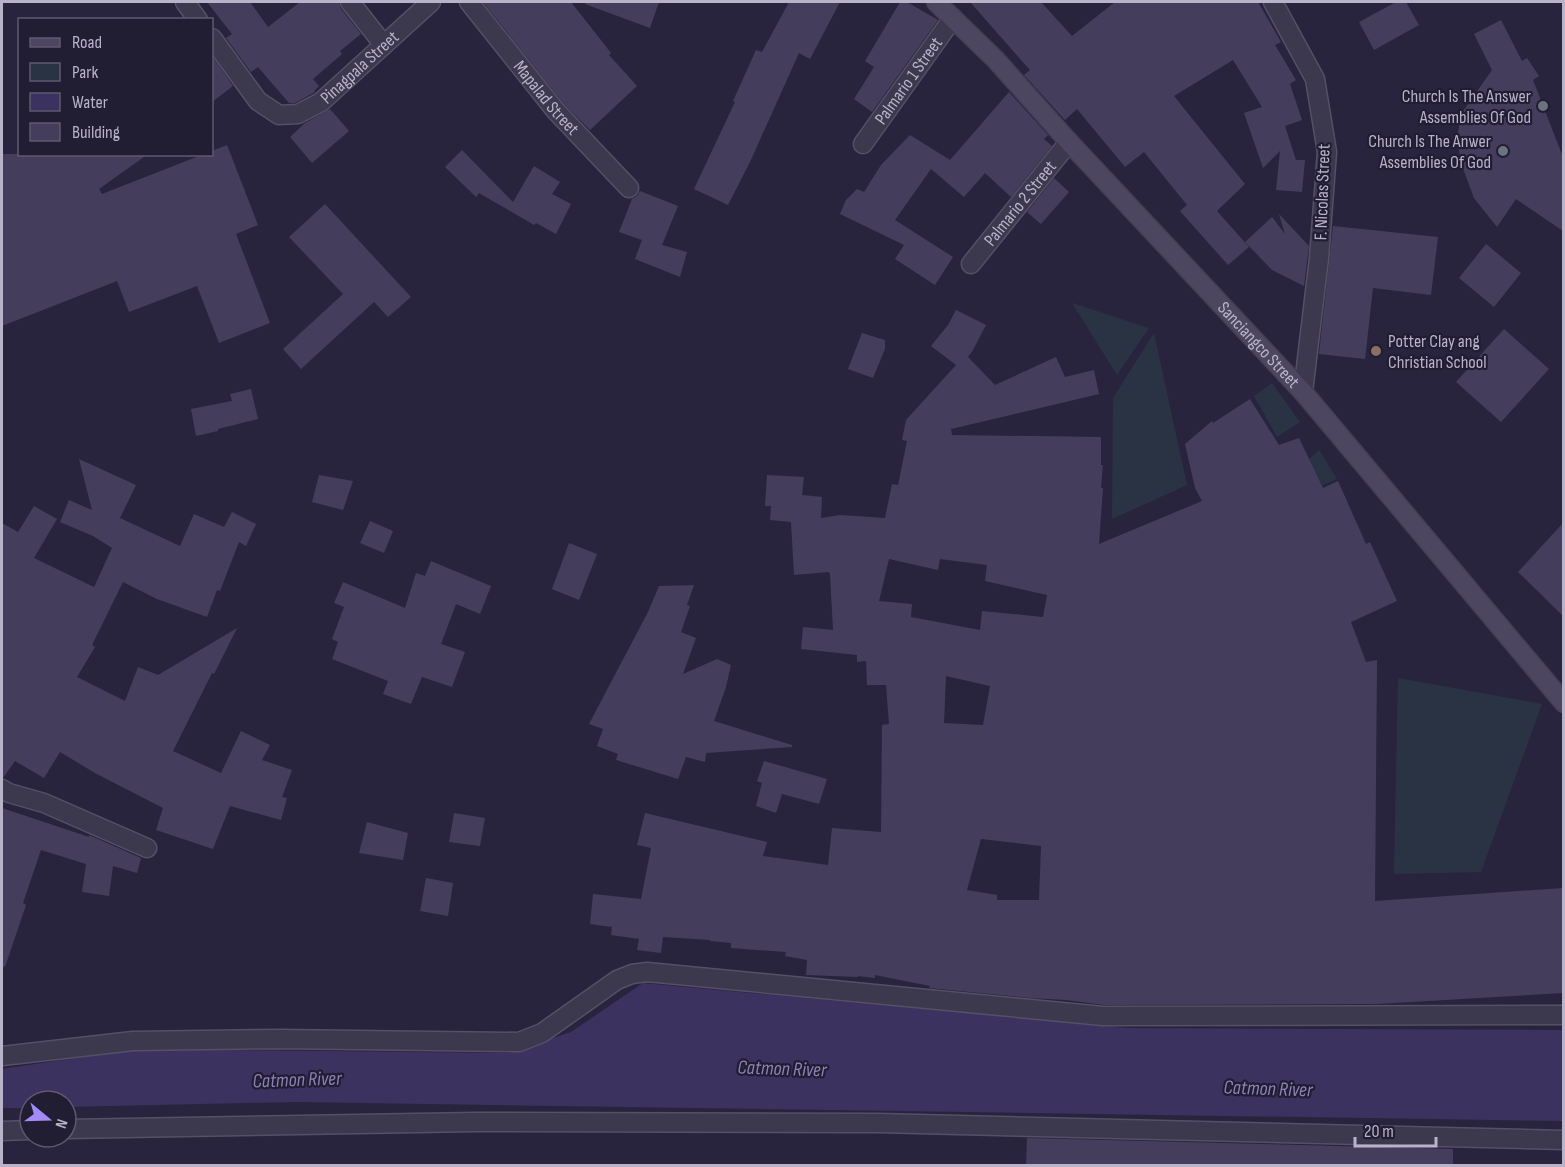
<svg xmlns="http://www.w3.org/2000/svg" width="1565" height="1167" font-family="'Sofia Sans Condensed',sans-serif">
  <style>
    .green { fill: #2a3344 }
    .water { fill: #3c325f }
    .building { fill: #443e5c; fill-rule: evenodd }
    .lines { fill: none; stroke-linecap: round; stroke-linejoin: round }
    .street-casing { stroke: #545066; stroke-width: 21 }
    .secondary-casing { stroke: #433e54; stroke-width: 21 }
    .street { stroke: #3c384e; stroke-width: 18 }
    .secondary { stroke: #4d4661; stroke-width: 18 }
    .worship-dot { fill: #6b7280; stroke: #211d33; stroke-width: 2 }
    .education-dot { fill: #8d6e63; stroke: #211d33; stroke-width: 2 }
    .labels { text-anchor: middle; stroke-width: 4.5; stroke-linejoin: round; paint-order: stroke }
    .street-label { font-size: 18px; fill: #b9b3c9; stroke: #211d33 }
    .poi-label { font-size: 18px; fill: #b9b3c9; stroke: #211d33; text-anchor: end }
    .water-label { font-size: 20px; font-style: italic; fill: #8d82b5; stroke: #211d33 }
  </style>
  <rect width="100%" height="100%" fill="#29243e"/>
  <path class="green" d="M1072 303 1149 328 1117 375Z
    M1154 333 1187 485 1112 519 1113 398Z
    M1272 383 1300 422 1277 437 1254 396Z
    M1319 450 1337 479 1294 498 1286 481Z
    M1398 678 1542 704 1481 872 1394 874Z"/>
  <path class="water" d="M643 983 1128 1028 1563 1030V1121L296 1102 66 1107V1101H30V1108H2V1069L135 1049 507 1053 571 1032Z"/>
  <path class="building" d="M207 2H250L268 27 300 2H339L341 9 361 34 340 51 342 54 313 79 319 86 314 91 315 92 295 103H289L258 67 251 72 226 38 232 34Z
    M483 2H571L611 53 609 55 637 86 590 130 563 103Z
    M586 2H659L650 28 585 4Z
    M789 2H840L810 59 799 53 750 162 728 205 694 189 735 102 733 101 756 50 762 52Z
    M900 2H907L938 20 872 112 854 99 874 67 865 61Z
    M970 2H1041L1072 36 1115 2H1258L1281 42 1275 45 1296 80 1290 84 1302 120 1285 126 1296 160H1305L1302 192 1276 190 1280 151 1263 168 1244 113 1262 107 1233 60 1174 96 1245 184 1217 211 1249 247 1228 265 1180 211 1187 205 1144 152 1125 167 1077 109 1065 120 1024 75 1030 70Z
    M1396 2H1406L1419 25 1374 50 1359 22Z
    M1501 20 1522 61 1527 58 1539 76 1533 80 1563 157V231L1516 199 1497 227 1474 198 1461 163 1457 139 1461 114 1492 70 1474 34Z
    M212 56 233 86 212 102Z
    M1009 92 1048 135 1044 139 1052 146 1011 197 985 173 964 197 931 169 895 220 953 257 935 285 895 259 904 245 840 214 846 200 857 189 864 192 881 165 910 135 950 160Z
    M330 109 349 131 312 163 290 137 305 123Z
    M227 145 258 225 236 234 270 323 219 343 197 286 129 312 117 281 2 326V154H148L99 189 102 194 204 154H212V151Z
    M462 150 513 202 534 166 560 182 552 194 571 204 556 234 536 223 534 225 479 193 476 197 445 167Z
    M1054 178 1069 192 1041 224 1027 212Z
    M640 191 678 206 662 245 687 252 680 277 635 259 642 240 619 232 632 199 637 196Z
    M325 204 411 297 388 317 374 302 301 369 283 349 343 294 289 237Z
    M1279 214 1309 246 1304 286 1272 270 1245 242 1272 217 1285 234Z
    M1333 226 1438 237 1431 295 1373 288 1365 359 1319 354Z
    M1486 244 1521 273 1494 307 1459 278Z
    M956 310 986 325 973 350 968 357 995 385 1056 357 1065 377 1094 370 1099 394 951 429 952 435 1101 437V465H1103L1101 488H1103L1099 544 1202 501 1195 488 1185 444 1212 421 1213 423 1250 399 1279 445 1299 438 1323 488 1338 481 1366 544 1370 542 1397 601 1351 622 1366 662 1377 660 1375 901 1563 888V993L1377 1004 1104 1005 1066 1000 1030 998 929 988 930 986 875 975V978L858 976V977L806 975 807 960 785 956 786 952 731 948V943L710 941V940L663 937 661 953 637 950 639 939 611 935 612 927 590 924 593 894 641 899 651 848 637 845 645 813 767 842 763 856 828 865 832 828 881 832 882 725 889 724 886 685H867L866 661 857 662V655L801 649 803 627 833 630 830 574 829 572 794 575 791 522 770 520 771 506H765L767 475 804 477 802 495 822 497 821 518 840 515 885 518 892 484 898 485 907 441 902 440 906 420 956 365 931 346 948 325ZM889 559 938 570 940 559 987 565 985 581 1047 595 1043 617 982 611 980 630 911 617 912 604 879 601ZM946 676 990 686 983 725 944 723ZM981 839 1041 846 1039 900H997V895L967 890Z
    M1504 329 1549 369 1501 422 1456 382Z
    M862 333 885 340V349L873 378 848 369Z
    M251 389 258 419 218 429V431L196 436 191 409 232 401 230 394Z
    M79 459 136 485 120 518 180 546 194 514 224 527 232 512 256 524 246 546 239 542 220 591 217 590 207 617 157 599 123 582 92 645 95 647 77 677 125 701 138 667 158 675 237 628 214 674 212 673 173 751 221 773 241 731 270 745 262 760 292 770 282 797 287 798 281 820 230 806 213 849 156 830 163 808 95 773 60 752 44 778 15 761 3 778H2V523L18 532 34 506 57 519 34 558 94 587 112 548 93 536 60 522 69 500 92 510Z
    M319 475 353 481 343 510 312 502Z
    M370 521 393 531 384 553 360 543Z
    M1563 523V616L1518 572Z
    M569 543 597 554 579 600 552 589Z
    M431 561 491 586 480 614 456 604 441 644 465 652 452 687 422 677 411 704 383 694 388 681 332 659 338 642 332 639 344 607 334 603 343 582 405 608 416 573 425 576Z
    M694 585 687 605 690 606 681 632 696 638 683 674 717 659 731 665 726 687 714 721 792 745V747L706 753 705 762 686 757 678 779 616 760 618 754 597 746 603 729 589 724 648 612 659 586Z
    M764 761 827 779 819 804 782 794 776 813 756 806 762 783 757 781Z
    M2 808 89 837V835L141 858 137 873 113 866 109 896 82 892 86 864 41 850 23 903 26 905 5 967 2 966Z
    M454 813 485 818 480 846 449 842Z
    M367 822 408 833 403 860 359 853Z
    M426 878 453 883 448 916 420 911Z
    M1027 1138 1453 1149V1166H1026Z"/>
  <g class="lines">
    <defs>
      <g id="street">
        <path d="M185 2 198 20"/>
        <path d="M350 2 384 45"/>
        <path id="s1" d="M469 2 555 110 629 188"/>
        <path d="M1273 2 1315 79 1327 152 1319 258 1303 392"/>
        <path id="s2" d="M212 38 258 101 279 115 298 114 321 102 431 2"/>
        <path id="s3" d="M863 144 953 18"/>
        <path id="s4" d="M971 264 1069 142"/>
        <path d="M2 789 9 793 44 803 147 848"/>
        <path d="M2 1056 133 1041 278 1039 519 1042 542 1033 617 980 632 974 647 972 1103 1016 1564 1015"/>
        <path d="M66 1129 475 1122 879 1123 1564 1140"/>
        <path d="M2 1131 30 1130"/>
      </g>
      <g id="secondary">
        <path id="s5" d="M936 2 996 60 1069 142 1303 392 1564 703"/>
      </g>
    </defs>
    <use href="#street" class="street-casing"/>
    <use href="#secondary" class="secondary-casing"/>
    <use href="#street" class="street"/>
    <use href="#secondary" class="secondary"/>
  </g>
  <g class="worship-dot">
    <circle cx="1543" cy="106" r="6"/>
    <circle cx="1503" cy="151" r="6"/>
  </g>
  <circle class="education-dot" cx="1376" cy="351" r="6"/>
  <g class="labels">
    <g class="street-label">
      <text dy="6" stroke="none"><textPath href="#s2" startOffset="200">Pinagpala Street</textPath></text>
      <text dy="6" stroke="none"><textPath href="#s3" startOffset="78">Palmario 1 Street</textPath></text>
      <text dy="6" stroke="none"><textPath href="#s1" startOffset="123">Mapalad Street</textPath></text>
      <text transform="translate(1322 192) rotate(-88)" y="6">F. Nicolas Street</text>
      <text dy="6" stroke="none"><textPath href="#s4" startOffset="78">Palmario 2 Street</textPath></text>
      <text dy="6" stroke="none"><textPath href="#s5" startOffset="471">Sanciangco Street</textPath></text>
    </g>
    <g class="poi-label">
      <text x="1531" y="102">Church Is The Answer<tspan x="1531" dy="21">Assemblies Of God</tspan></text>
      <text x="1491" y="147">Church Is The Anwer<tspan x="1491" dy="21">Assemblies Of God</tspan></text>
      <text x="1388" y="347" text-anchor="start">Potter Clay ang<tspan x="1388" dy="21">Christian School</tspan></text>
    </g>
    <g class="water-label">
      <text transform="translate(782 1068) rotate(2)" y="7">Catmon River</text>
      <text transform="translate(297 1079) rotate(-2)" y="7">Catmon River</text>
      <text transform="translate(1268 1088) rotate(2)" y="7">Catmon River</text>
    </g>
  </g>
  <rect width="1565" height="1167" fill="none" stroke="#b9b3c9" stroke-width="6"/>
  <rect x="18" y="18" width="195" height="138" fill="#211d33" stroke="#5e596f" stroke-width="1.5"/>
  <rect x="30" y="38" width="30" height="9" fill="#4d4661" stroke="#5e596f" stroke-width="1.5"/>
  <text x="72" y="48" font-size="18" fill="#b9b3c9">Road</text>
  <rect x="30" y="63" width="30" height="18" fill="#2a3344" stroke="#5e596f" stroke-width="1.5"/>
  <text x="72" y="78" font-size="18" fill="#b9b3c9">Park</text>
  <rect x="30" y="93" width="30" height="18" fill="#3c325f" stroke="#5e596f" stroke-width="1.5"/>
  <text x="72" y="108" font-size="18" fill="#b9b3c9">Water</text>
  <rect x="30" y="123" width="30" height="18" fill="#443e5c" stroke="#5e596f" stroke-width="1.5"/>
  <text x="72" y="138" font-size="18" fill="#b9b3c9">Building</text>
  <g transform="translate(48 1119) rotate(109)"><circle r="28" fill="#211d33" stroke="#5e596f" stroke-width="1.5"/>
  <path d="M0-4.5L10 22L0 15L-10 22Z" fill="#a489f9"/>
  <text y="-9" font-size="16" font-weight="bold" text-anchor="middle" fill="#b9b3c9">N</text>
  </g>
  <path d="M1355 1137v9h81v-9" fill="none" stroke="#b9b3c9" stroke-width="3"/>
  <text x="1364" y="1137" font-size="18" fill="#b9b3c9" stroke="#211d33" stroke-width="4.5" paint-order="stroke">20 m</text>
</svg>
